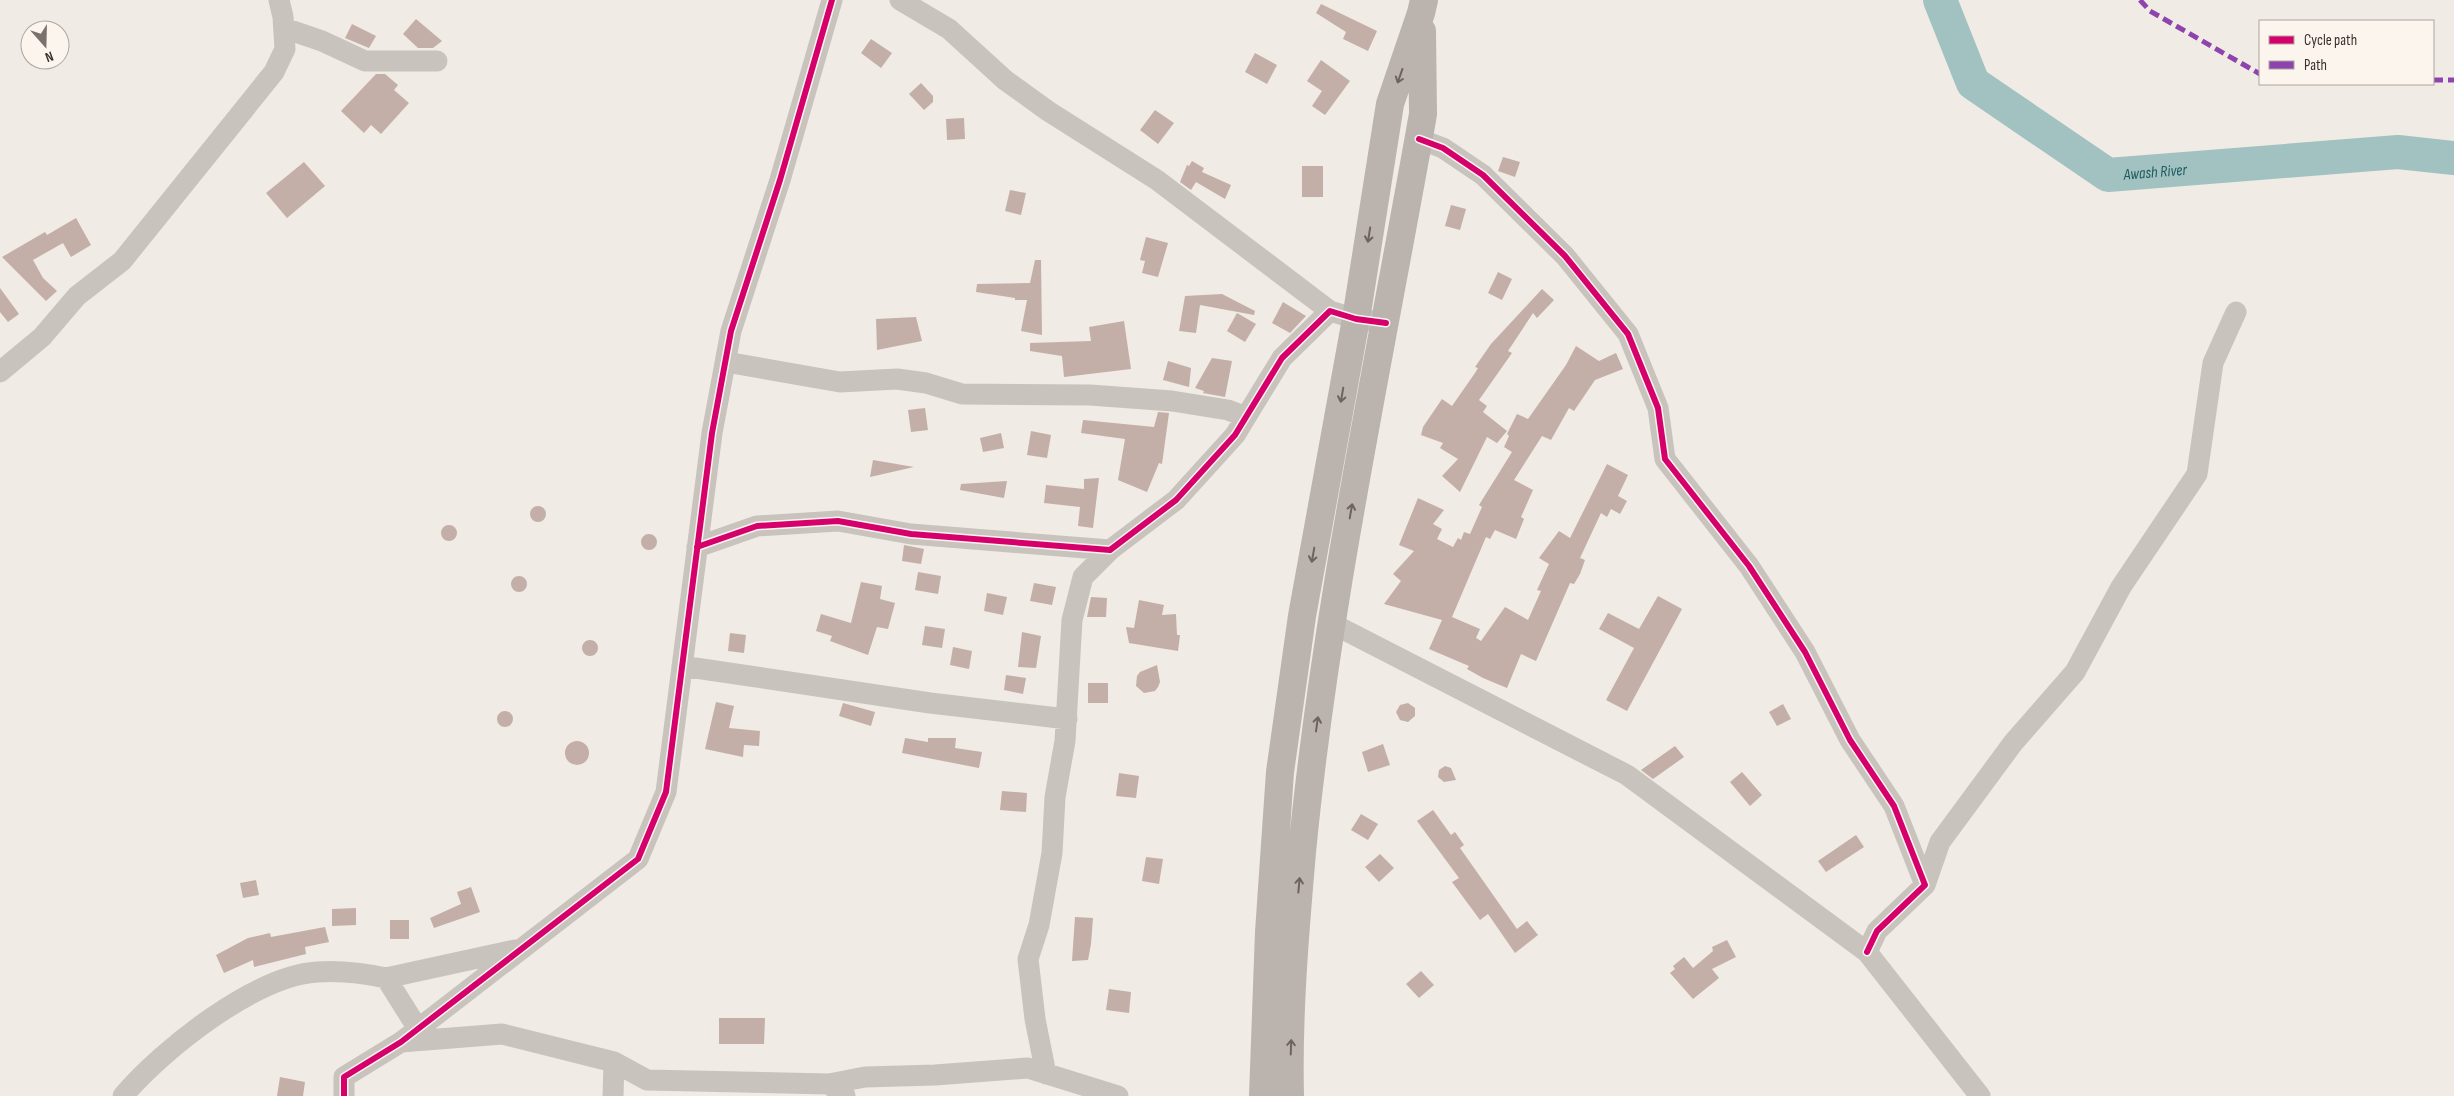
<svg xmlns="http://www.w3.org/2000/svg" width="2454" height="1096" font-family="'Sofia Sans Condensed',sans-serif">
  <style>
    .lines { fill: none; stroke-linecap: round; stroke-linejoin: round }
    .river { stroke: #a1c2c1; stroke-width: 34 }
    .building { fill: #c3afa7 }
    .minor { stroke: #c9c3be; stroke-width: 21 }
    .secondary { stroke: #bab3ae; stroke-width: 28 }
    .quiet { stroke: #8e44ad; stroke-width: 5; stroke-dasharray: 10 5; stroke-linecap: butt }
    .cycleway-casing { stroke: #fbf5ee; stroke-width: 9 }
    .cycleway { stroke: #d6006c; stroke-width: 6 }
    .oneway { stroke: #6e645f }
    .labels { text-anchor: middle; stroke-width: 4; stroke-linejoin: round; paint-order: stroke }
    .water-label { font-size: 16px; font-style: italic; fill: #1f5a5e; stroke: #fbf5ee }
  </style>
  <rect width="100%" height="100%" fill="#f0ebe5"/>
  <g class="lines">
    <path class="river" id="s1" d="M1940 0 1973 83 2108 175 2398 152 2454 158"/>
  </g>
  <path class="building" d="M1321 4 1377 31 1368 51 1343 39 1346 32 1316 13Z
    M416 19 442 41 433 48H418L403 34Z
    M352 24 376 36 369 48 345 38Z
    M871 39 892 53 881 68 861 53Z
    M1255 53 1277 65 1267 84 1245 72Z
    M1321 60 1350 81 1325 115 1312 106 1322 91 1307 81Z
    M376 74H385L398 85 394 90 409 103 381 134 371 125 364 133 341 111Z
    M921 83 933 96V102L924 110 909 94Z
    M1155 110 1174 123 1158 144 1140 130Z
    M964 118 965 139 947 140 946 119Z
    M1503 157 1520 162 1515 177 1498 171Z
    M1192 161 1204 168 1202 172 1231 185 1225 199 1196 182 1191 190 1180 182 1187 165 1189 166Z
    M304 162 325 186 287 218 266 193Z
    M1302 166H1323V197H1302Z
    M1010 190 1026 193 1021 215 1005 211Z
    M1451 205 1466 209 1460 230 1445 226Z
    M76 218 91 245 71 257 63 243 33 260 43 278 57 291 46 301 2 257 45 232 47 235Z
    M1146 237 1168 243 1158 277 1142 273 1145 261 1140 260Z
    M1035 260H1041L1042 335 1021 331 1027 300H1015V298L976 292 977 284 1030 283Z
    M1498 272 1512 279 1502 300 1488 293Z
    M0 288 19 314 8 322 0 312Z
    M1542 289 1554 300 1537 318 1533 313 1508 351 1512 353 1479 400 1487 406 1483 412 1507 431 1497 443 1487 437 1460 492 1442 476 1458 459 1440 448 1443 443 1421 435 1423 427 1442 399 1452 406 1475 373 1478 368 1475 367 1491 344Z
    M1222 294 1255 311 1254 315 1200 305 1196 333 1179 331 1185 296Z
    M1283 302 1306 316 1290 333 1272 323Z
    M1237 313 1256 324 1245 342 1227 331Z
    M916 317 922 341 877 350 876 319Z
    M1124 321 1131 369 1064 377 1062 356 1030 351V343L1091 341 1089 327Z
    M1576 346 1599 361 1616 353 1623 369 1595 380 1574 411 1569 408 1551 440 1542 436 1514 480 1533 490 1521 517 1524 519 1516 539 1495 530 1490 539 1486 537 1452 617 1480 629 1476 638 1481 641 1505 607 1528 620 1541 591 1537 590 1549 564 1539 558 1559 531 1570 538 1607 464 1628 475 1618 496 1627 501 1620 514 1611 509 1607 517 1601 513 1580 558 1585 560 1580 574 1574 584 1570 583 1536 661 1521 654 1507 688 1483 678 1467 669 1469 666 1429 649 1442 620 1384 604 1401 581 1393 574 1414 551 1399 545 1418 498 1444 510 1433 524 1442 529 1437 539 1453 547 1458 538 1461 540 1464 532 1470 534 1482 507 1479 505 1512 452 1504 447 1509 436 1507 434 1517 414 1528 419 1566 365Z
    M1212 358 1232 361 1225 397 1203 393 1204 391 1195 388Z
    M1168 361 1191 368 1189 387 1163 380Z
    M925 408 928 430 911 432 908 410Z
    M1158 412 1169 413 1162 464 1159 463 1147 492 1118 480 1125 439 1081 433 1083 420 1154 427Z
    M1031 431 1051 435 1047 458 1027 455Z
    M1001 433 1004 448 983 452 980 438Z
    M873 460 914 467 870 477Z
    M1099 478 1093 528 1078 526 1080 507 1044 503 1046 485 1084 489V479Z
    M1007 481 1004 498 960 490 961 484Z
    M530 514a8 8 0 1 1 16 0a8 8 0 1 1-16 0Z
    M441 533a8 8 0 1 1 16 0a8 8 0 1 1-16 0Z
    M641 542a8 8 0 1 1 16 0a8 8 0 1 1-16 0Z
    M904 545 924 549 921 564 902 561Z
    M918 572 941 576 938 594 915 590Z
    M511 584a8 8 0 1 1 16 0a8 8 0 1 1-16 0Z
    M861 582 882 586 880 599 895 603 888 629 877 627 868 655 830 641 832 636 816 631 821 614 851 623Z
    M1034 583 1056 587 1052 605 1030 601Z
    M987 593 1007 597 1003 615 984 611Z
    M1658 596 1682 609 1627 711 1606 700 1634 648 1599 629 1608 613 1639 629Z
    M1091 597 1107 598 1106 617H1087Z
    M1139 600 1164 605 1162 615 1176 614 1177 635H1180L1178 651 1129 643 1126 627 1134 628Z
    M925 626 945 629 942 648 922 645Z
    M1022 632 1041 636 1036 668 1018 667Z
    M730 633 746 635 744 653 728 651Z
    M582 648a8 8 0 1 1 16 0a8 8 0 1 1-16 0Z
    M953 647 972 651 969 669 950 665Z
    M1157 665 1160 682 1158 687 1155 691 1144 693 1136 686 1137 676 1140 672Z
    M1006 675 1026 678 1023 694 1004 690Z
    M1088 683H1108V703H1088Z
    M716 702 734 706 729 728 760 731 759 746 744 745 743 757 705 749Z
    M843 703 875 712 871 726 839 716Z
    M1408 703 1415 708V716L1408 722 1400 720 1396 712 1400 705Z
    M1783 704 1791 719 1777 726 1769 712Z
    M497 719a8 8 0 1 1 16 0a8 8 0 1 1-16 0Z
    M905 738 928 742V738H956L955 748 982 752 979 768 902 753Z
    M565 753a12 12 0 1 1 24 0a12 12 0 1 1-24 0Z
    M1383 744 1390 765 1368 772 1362 752Z
    M1675 746 1684 757 1653 779 1641 770Z
    M1445 766 1451 768 1456 780 1444 782 1438 777 1439 770Z
    M1742 772 1762 795 1750 806 1730 782Z
    M1119 773 1139 776 1136 798 1116 796Z
    M1002 791 1027 793 1026 812 1000 810Z
    M1433 810 1451 835 1455 832 1464 845 1460 848 1517 929 1527 921 1538 935 1515 953 1488 914 1480 920 1452 882 1459 878 1417 821Z
    M1361 814 1378 824 1368 840 1351 830Z
    M1856 835 1864 847 1826 872 1818 861Z
    M1380 854 1394 868 1379 882 1365 867Z
    M1146 857 1163 859 1159 884 1142 881Z
    M256 880 259 895 243 898 240 883Z
    M471 887 480 912 434 928 430 918 461 904 457 892Z
    M356 908V925L332 926V909Z
    M1075 917 1093 918 1091 944 1088 960 1072 961Z
    M390 920H409V939H390Z
    M325 927 329 942 305 947 306 954 254 967 253 960 224 973 216 955 248 938 270 933 271 937Z
    M1727 940 1736 957 1712 969 1719 978 1693 999 1670 973 1675 969 1673 966 1684 957 1693 968 1713 951 1712 947Z
    M1421 971 1434 985 1419 998 1406 984Z
    M1109 989 1131 992 1129 1013 1106 1010Z
    M719 1018H765L764 1044H719Z
    M280 1077 305 1082 303 1096H277Z"/>
  <g class="lines">
    <path class="minor" d="M900 0 949 29 1005 80 1048 111 1157 180 1330 311
      M284 28 322 41 365 61H437
      M1419 139 1443 148 1483 175 1565 256 1628 334 1658 408 1665 459 1749 566 1805 652 1850 740 1894 806 1925 885 1877 931 1867 952
      M726 362 840 382 897 379 926 383 962 394 1090 395 1172 401 1228 410 1246 417
      M0 372 42 337 77 296 122 261 274 72 285 49 283 17 279 0
      M697 547 757 526 838 521 911 534 1110 550 1176 500 1235 435 1282 358 1330 311 1356 319 1386 323
      M1331 623 1627 775 1867 952 1980 1096
      M682 666 930 703 1067 719
      M1925 885 1940 842 2013 743 2075 672 2121 587 2197 474 2213 363 2236 312
      M386 978 515 950
      M401 1042 502 1034 614 1062 647 1080 829 1084 845 1096
      M1046 1074 1035 1019 1028 959 1039 925 1052 853 1055 797 1065 741 1072 620 1083 577 1110 550
      M829 1084 865 1077 935 1075 1028 1068 1118 1096
      M123 1096C163 1049 255 976 317 972 341 970 363 973 386 978L418 1029
      M344 1096V1077L401 1042 638 859 666 792 712 433 731 331 780 180 832 0
      M613 1096 614 1062"/>
    <path class="secondary" d="M1263 1096 1269 932 1280 772 1302 616 1356 319 1390 104 1421 13 1424 0
      M1290 1096C1288 1015 1295 933 1302 852 1326 604 1380 359 1423 114L1422 31"/>
    <path class="quiet" d="M2140 0 2150 11 2260 74
      M2433 80H2454"/>
    <defs>
      <path id="cycleway" d="M1419 139 1443 148 1483 175 1565 256 1628 334 1658 408 1665 459 1749 566 1805 652 1850 740 1894 806 1925 885 1877 931 1867 952
        M697 547 757 526 838 521 911 534 1110 550 1176 500 1235 435 1282 358 1330 311 1356 319 1386 323
        M344 1096V1077L401 1042 638 859 666 792 712 433 731 331 780 180 832 0"/>
    </defs>
    <use href="#cycleway" class="cycleway-casing"/>
    <use href="#cycleway" class="cycleway"/>
  </g>
  <defs><path id="oneway-shaft" d="M-6 0H5M1.5-3L5.5 0L1.5 3" fill="none" stroke-width="1.6" stroke-linecap="round" stroke-linejoin="round" transform="scale(1.25)"/></defs>
  <g class="oneway">
    <use href="#oneway-shaft" transform="translate(1400 76) rotate(109)"/>
    <use href="#oneway-shaft" transform="translate(1369 235) rotate(99)"/>
    <use href="#oneway-shaft" transform="translate(1342 395) rotate(100)"/>
    <use href="#oneway-shaft" transform="translate(1351 511) rotate(-80)"/>
    <use href="#oneway-shaft" transform="translate(1313 555) rotate(100)"/>
    <use href="#oneway-shaft" transform="translate(1317 724) rotate(-82)"/>
    <use href="#oneway-shaft" transform="translate(1299 885) rotate(-85)"/>
    <use href="#oneway-shaft" transform="translate(1291 1047) rotate(-88)"/>
  </g>
  <g class="labels">
    <g class="water-label">
      <text dy="6" stroke="none"><textPath href="#s1" startOffset="300">Awash River</textPath></text>
    </g>
  </g>
  <rect x="2259" y="20" width="175" height="65" fill="#fbf5ee" stroke="#aea6a0"/>
  <rect x="2269" y="36" width="25" height="8" fill="#d6006c" stroke="#aea6a0"/>
  <text x="2304" y="45" font-size="15" fill="#3b302b">Cycle path</text>
  <rect x="2269" y="61" width="25" height="8" fill="#8e44ad" stroke="#aea6a0"/>
  <text x="2304" y="70" font-size="15" fill="#3b302b">Path</text>
  <g transform="translate(45 45) rotate(160)"><circle r="24" fill="#fbf5ee" stroke="#aea6a0"/>
  <path d="M0-4L9 19L0 12L-9 19Z" fill="#7a716c"/>
  <text y="-8" font-size="14" font-weight="bold" text-anchor="middle" fill="#3b302b">N</text>
  </g>
</svg>
